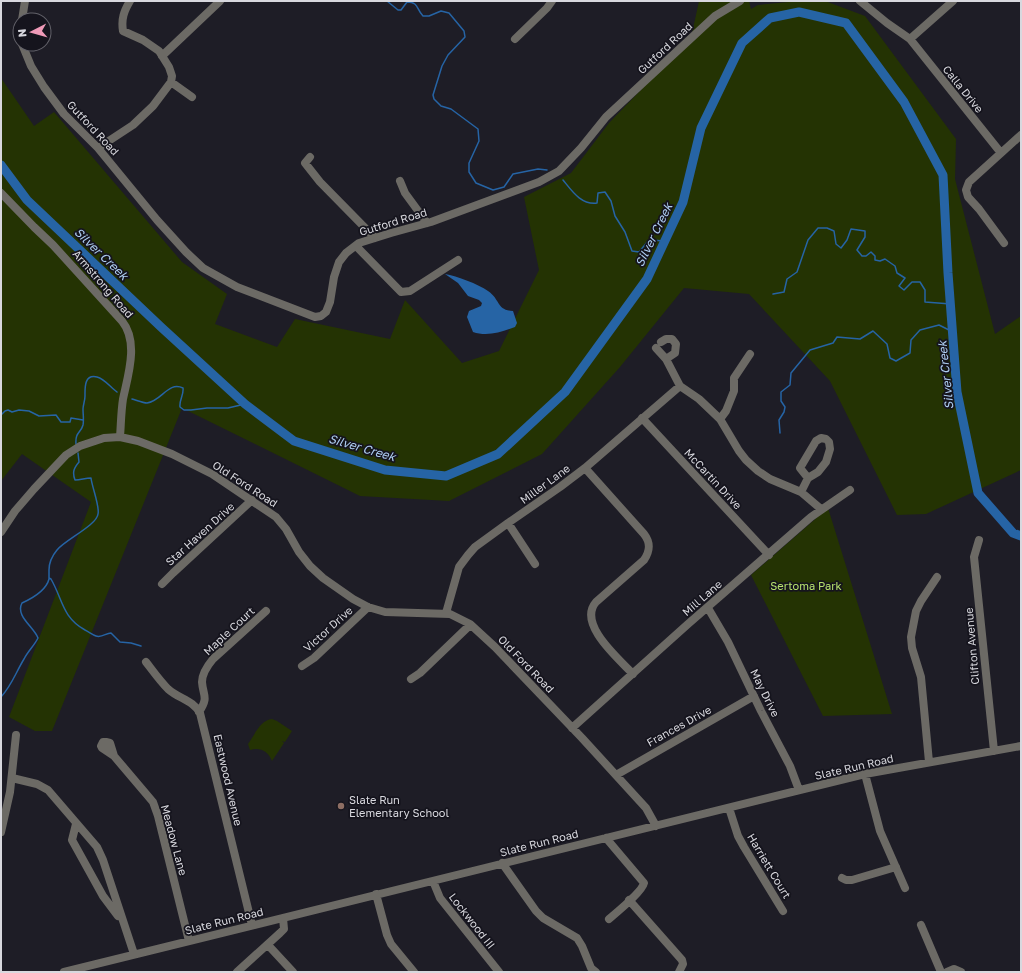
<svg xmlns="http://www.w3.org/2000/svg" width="1022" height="973" font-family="'Golos Text',sans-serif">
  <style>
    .green { fill: #243303 }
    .water { fill: #2664a5 }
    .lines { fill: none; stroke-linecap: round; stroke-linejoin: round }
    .stream { stroke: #2664a5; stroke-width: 1.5 }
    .river { stroke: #2664a5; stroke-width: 9 }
    .minor { stroke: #6c6a65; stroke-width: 8 }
    .education-dot { fill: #8d6e63; stroke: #15141d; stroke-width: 1.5 }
    .labels { text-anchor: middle; stroke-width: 3.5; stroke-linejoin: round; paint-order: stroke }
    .street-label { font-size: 11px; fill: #d8d8de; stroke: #15141d }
    .park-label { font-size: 11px; fill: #b5e06c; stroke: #15141d }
    .poi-label { font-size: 11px; fill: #d8d8de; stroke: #15141d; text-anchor: start }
    .water-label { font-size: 12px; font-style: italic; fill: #aecdf1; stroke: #15141d }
  </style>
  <rect width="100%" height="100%" fill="#1e1d26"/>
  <path class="green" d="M699 1H749L751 9 758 5 800 1H825L865 16 956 139 955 179 995 334 1021 316V470L926 514 897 515 830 381 749 294 684 288 620 367 542 454 449 501 360 496 182 408 52 731H35L9 717 91 502 22 454 1 481V78L34 126 54 112 182 262 227 294 215 324 277 347 295 319 390 339 405 300 462 363 499 351 539 270 524 197 571 173 609 123 691 38Z
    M828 508 892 714 823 716 751 575Z
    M272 719 277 721 292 731 285 742 282 741 284 743 272 761C268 751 260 747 250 750L248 744C254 736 260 720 272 719Z"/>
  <path class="water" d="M445 274C457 276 478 284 488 291 501 300 496 310 513 311L517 323 515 327C502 332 487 337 473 332L467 317 469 311 481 306 482 303 479 300 468 296 458 283Z"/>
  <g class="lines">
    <path class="stream" d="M387 1 398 10H401L407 2C419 2 416 9 423 16H429L441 11 449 13 464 31 465 37 448 55 442 66 433 95 434 99 441 106 451 109 478 129 479 141 469 163V172L476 183 493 190 504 187 513 174 538 169 547 170
      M563 180C572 191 581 205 597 203L598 193 605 192 611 201 615 216 625 232 632 251 639 252 649 240 665 241
      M773 294 784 292 787 279 797 272 808 240 818 228H827L834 231 836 244 841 248 847 240 851 229 865 231V237L857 250 862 256H866L871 252 875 256V260L880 261 885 259 895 266 897 273 905 278 899 286 904 290 912 282H920L925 290V302L951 304
      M132 399C136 400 143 403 147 403 162 401 168 381 183 388 184 395 179 400 180 407L184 410H191L207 408H228L245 404
      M1 415 5 411 8 410 12 412 19 410 29 411 39 416 56 415 61 422H70L71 418 83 420
      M780 433 779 420 784 412 785 407 781 401V392L790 385 791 373 810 350 833 343 837 337 860 339 873 331 887 344 890 358 896 361 910 353 911 340 920 330 939 325 953 332
      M76 444C75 432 81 433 83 425 84 420 83 414 83 409 83 405 85 401 85 396 85 388 84 374 97 377 105 379 111 388 117 392
      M49 578 51 579C63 600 62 617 85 630 89 632 93 635 96 636 102 638 106 633 111 633L120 642 131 643 141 646
      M1 697C12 685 16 672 24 659 28 651 34 646 38 638 34 627 15 616 22 603 33 598 46 591 49 579 49 576 49 573 49 570 49 562 52 556 57 550 65 540 97 525 98 514 100 507 92 487 91 478 85 478 81 480 75 480 72 472 74 468 79 462L78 453"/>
    <path class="river" d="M1 165 27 200 161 327 245 404 294 441 385 470 446 476 498 454 565 392 647 279 683 202 701 128 742 43 770 18 799 12 846 23 904 102 943 175 948 273 957 392 978 493 1013 533 1021 536"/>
    <path class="minor" d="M860 1 887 23 910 39 1001 153
      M22 20 25 1
      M20 31V38
      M515 39 547 8 552 1
      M910 39 953 1
      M22 44 31 66 44 87 64 114 98 148 157 220 186 252 203 268 237 287 315 317 321 316 326 312 330 302 334 277 339 262 346 253 359 243 391 233 431 222 539 182 559 171 581 148 606 117 715 16 740 1
      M162 56 220 1
      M171 82 192 97
      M98 148 133 125 153 106 171 82 172 76 169 67 159 51 143 40 123 31C121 19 124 11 130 1
      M310 157 305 163 320 182 375 238
      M400 181 405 193 427 223
      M1 193 34 227 53 245 122 321C139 342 128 375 123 399 121 412 121 424 120 437
      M1004 243 979 209 968 197 966 190 969 182 1021 135
      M356 246 401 292 410 291 458 260
      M661 342 666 339H672L676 344 675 353 666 359
      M656 348 666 359 680 386 699 399 720 419 739 451 746 460 758 471 770 479 801 492 821 509
      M642 418 769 555
      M720 419 726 411 734 391V378L750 354
      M585 468 644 534C651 543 650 551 644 560L596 602C577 624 619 659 633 674
      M801 492 808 478 818 472 826 462 830 449 829 442 826 439 821 438 816 441 800 468 808 478
      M508 523 535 564
      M1 532 15 511 34 489 66 455 80 446 104 438 120 437 138 441 172 454 212 474 276 517 286 529 299 552 310 566 323 578 353 599 368 607 385 612 450 614 470 624 495 647 582 738 646 808 656 826
      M979 540 974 557 994 751
      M162 584 173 573 252 500
      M708 608 728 642 761 711 790 766 799 790
      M446 613 459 567 468 555 475 547 508 523 560 487 585 468 680 386
      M146 662C153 671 160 681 168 689 179 699 193 700 200 713L252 925
      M302 666 314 658 368 607
      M411 679 420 673 470 625
      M199 712C209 697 203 696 202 682 202 673 208 665 213 659L266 611
      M572 728 688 624 811 517 850 490
      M103 742H106L110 743 114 756 102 748 101 746Z
      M114 756 153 802 158 816 189 941
      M929 762 921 677 912 648 911 637 916 611 921 601 937 577
      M865 774 880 831 905 888
      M616 775 754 696
      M12 778 37 784 48 790 97 847 103 860 134 954
      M729 808 738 836 744 847 783 911
      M76 824 72 840 103 896 118 916
      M1 832 10 792 16 735
      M606 838 644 883C642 892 617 912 609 919
      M502 863 536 911 543 918 577 938 582 946 591 968 596 972
      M842 878 846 880H852L896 867
      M433 881 440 898 499 972
      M376 894 387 935 391 944 414 972
      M629 900 682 960 683 964 679 972
      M921 925 941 972
      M268 945 293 972
      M64 972 865 774 1021 746
      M237 972 280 933 284 929 283 918
      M947 972 954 969 961 972"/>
  </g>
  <circle class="education-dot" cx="341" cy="806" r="4"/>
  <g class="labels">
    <g class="street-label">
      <text transform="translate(665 48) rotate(-43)" y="4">Gutford Road</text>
      <text transform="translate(963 89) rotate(51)" y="4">Calla Drive</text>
      <text transform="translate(93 128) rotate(47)" y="4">Gutford Road</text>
      <text transform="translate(393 222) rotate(-17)" y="4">Gutford Road</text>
      <text transform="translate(103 284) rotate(49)" y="4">Armstrong Road</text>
      <text transform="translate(713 479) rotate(47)" y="4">McCartin Drive</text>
      <text transform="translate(245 484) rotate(33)" y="4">Old Ford Road</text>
      <text transform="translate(545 484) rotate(-36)" y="4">Miller Lane</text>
      <text transform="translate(200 534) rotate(-42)" y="4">Star Haven Drive</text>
      <text transform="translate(702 598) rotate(-41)" y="4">Mill Lane</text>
      <text transform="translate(328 629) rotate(-42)" y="4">Victor Drive</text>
      <text transform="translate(229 631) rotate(-43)" y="4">Maple Court</text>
      <text transform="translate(972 646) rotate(-95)" y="4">Clifton Avenue</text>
      <text transform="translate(526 664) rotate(46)" y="4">Old Ford Road</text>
      <text transform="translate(765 693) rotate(64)" y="4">May Drive</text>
      <text transform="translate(679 726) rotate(-29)" y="4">Frances Drive</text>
      <text transform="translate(854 767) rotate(-13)" y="4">Slate Run Road</text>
      <text transform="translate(228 780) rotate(77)" y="4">Eastwood Avenue</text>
      <text transform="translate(174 840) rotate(75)" y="4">Meadow Lane</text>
      <text transform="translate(539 843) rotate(-14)" y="4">Slate Run Road</text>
      <text transform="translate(769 866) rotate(59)" y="4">Harriett Court</text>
      <text transform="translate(224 921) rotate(-14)" y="4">Slate Run Road</text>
      <text transform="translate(472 921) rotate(52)" y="4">Lockwood III</text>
    </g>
    <g class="park-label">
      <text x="806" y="590">Sertoma Park</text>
    </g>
    <g class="poi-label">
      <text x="349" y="804">Slate Run<tspan x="349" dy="13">Elementary School</tspan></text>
    </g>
    <g class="water-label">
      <text transform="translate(654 235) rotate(-64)" y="4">Silver Creek</text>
      <text transform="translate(101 254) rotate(44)" y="4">Silver Creek</text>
      <text transform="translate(946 375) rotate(-96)" y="4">Silver Creek</text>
      <text transform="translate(362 448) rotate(16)" y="4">Silver Creek</text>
    </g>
  </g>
  <rect width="1022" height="973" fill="none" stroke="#d8d8de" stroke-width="4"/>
  <g transform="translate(32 32) rotate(264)"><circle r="19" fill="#15141d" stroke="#63626a"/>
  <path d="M0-3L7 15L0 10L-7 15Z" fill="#ef9ab8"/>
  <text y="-6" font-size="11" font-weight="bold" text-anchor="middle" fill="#d8d8de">N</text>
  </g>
</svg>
